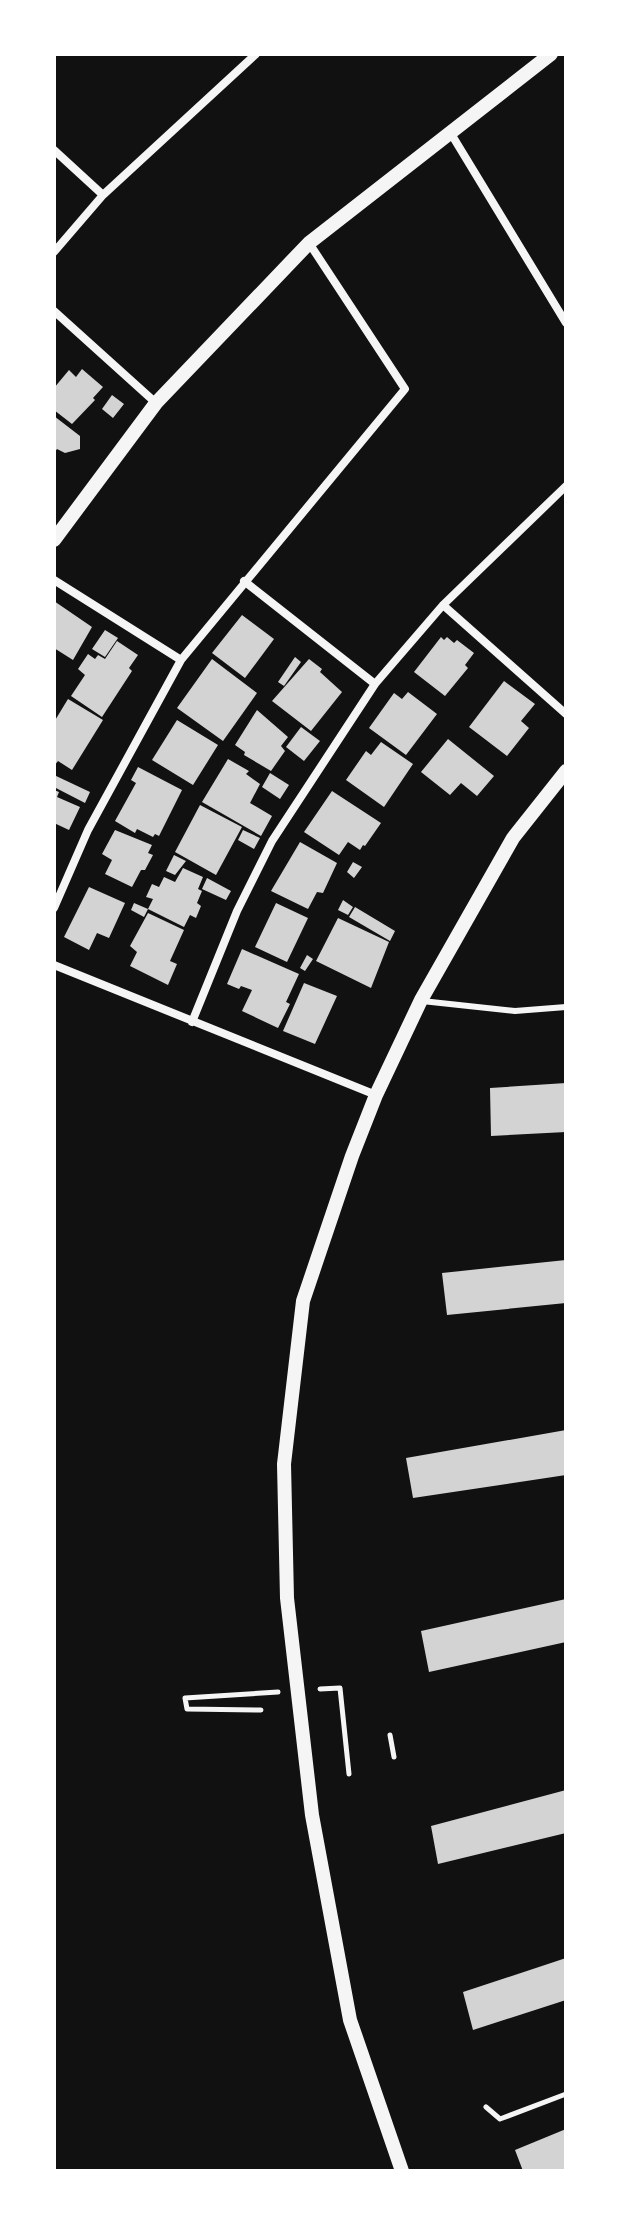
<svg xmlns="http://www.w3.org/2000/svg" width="620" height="2225" font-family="'Archivo Narrow',sans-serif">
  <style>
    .building { fill: #d3d3d3 }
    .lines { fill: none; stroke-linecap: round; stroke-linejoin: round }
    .path { stroke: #f5f5f5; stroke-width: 5 }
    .service { stroke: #f5f5f5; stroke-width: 6 }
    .minor { stroke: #f5f5f5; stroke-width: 8 }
    .tertiary { stroke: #f5f5f5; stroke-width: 14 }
  </style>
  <rect width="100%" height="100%" fill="#111"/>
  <path class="building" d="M82 369 103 387 93 398 95 400 72 424 54 410V388L69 370 76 377Z
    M112 395 124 404 113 418 102 409Z
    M54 416 80 436V449L65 453 57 449 54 453Z
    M54 601 92 627 73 660 54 648Z
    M242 615 274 639 245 678 212 653Z
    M105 630 118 638 105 657 92 649Z
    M441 637 444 640 447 637 454 643 457 640 474 653 465 665 468 668 445 696 414 672Z
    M117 641 138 655 129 668 132 671 102 717 71 696 85 675 78 669 88 654 95 659 98 655 105 659Z
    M295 657 301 662 284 686 278 682Z
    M212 659 257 693 223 741 177 708Z
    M309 659 322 669 320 672 342 692 311 731 272 701Z
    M504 681 535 704 521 721 529 728 507 756 469 727Z
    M408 692 437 714 406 755 369 728 394 693 402 699Z
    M68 699 103 720 72 770 58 761 54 766V722Z
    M257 710 288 737 281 746 285 751 271 771 244 755 245 752 235 745Z
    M177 720 218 745 193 785 152 760Z
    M301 727 320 741 304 761 286 747Z
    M448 739 494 776 477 796 461 783 450 795 421 772Z
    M381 742 413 764 384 807 346 780 366 751 371 755Z
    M228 759 249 771 246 774 260 784 250 803 272 816 261 836 202 802Z
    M138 767 182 790 159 836 155 834 153 837 137 829 135 833 115 821 136 783 131 780Z
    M270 773 289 785 280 799 262 787Z
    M54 775 90 792 85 803 54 787Z
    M54 790 59 792 57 797 80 807 69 830 54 823Z
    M332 791 381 823 365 846 363 845 360 850 348 842 339 855 304 832Z
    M200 805 242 827 216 875 175 852Z
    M115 830 152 845 148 853 153 855 145 870H141L132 887 105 874 112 860 102 854Z
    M243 830 260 838 254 849 238 840Z
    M300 842 337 863 323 893 317 892 308 909 271 891Z
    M174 855 186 861 175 875 166 871Z
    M353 862 362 867 354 878 347 872Z
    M183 868 203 877 198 889 202 891 197 903 201 906 196 918 190 915 184 927 148 909 153 899 146 897 152 884 159 887 164 877 175 882Z
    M207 878 231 891 226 900 202 889Z
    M89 887 125 903 109 938 97 933 89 950 64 937Z
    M343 900 353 907 348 915 338 910Z
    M134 903 148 909 144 917 131 910Z
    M276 903 308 918 287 962 255 947Z
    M355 907 395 931 390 941 349 917Z
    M148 913 184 930 170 961 177 964 168 985 130 966 137 952 130 946Z
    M338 918 389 942 371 988 316 961Z
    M242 949 299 974 286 1002 290 1004 278 1028 242 1011 252 990 241 986 239 989 227 984Z
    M307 955 313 959 305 971 300 968Z
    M304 983 337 996 315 1044 283 1031Z
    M566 1083V1132L491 1136 490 1088Z
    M566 1260V1303L447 1315 442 1273Z
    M566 1430V1475L413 1498 406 1458Z
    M566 1599V1642L429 1672 421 1631Z
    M566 1790V1833L438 1864 431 1826Z
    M566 1958V2000L473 2030 463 1992Z
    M566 2129V2171H523L515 2150Z"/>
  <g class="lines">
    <path class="path" d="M320 1689 340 1688 349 1774
      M261 1710 187 1709 185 1698 278 1692
      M390 1735 394 1757
      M486 2107 500 2119 566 2094"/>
    <path class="service" d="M422 1001 515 1011 566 1007"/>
    <path class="minor" d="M450 132 566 323
      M54 150 103 195
      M54 252 103 195 256 54
      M54 311 156 403
      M54 580 181 660
      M244 581 375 684
      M443 605 566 714
      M54 908 88 830 181 660 405 389 309 243
      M54 965 376 1095
      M192 1022 237 911 272 841 375 684 443 605 566 486"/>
    <path class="tertiary" d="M54 540 156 403 309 243 551 54
      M402 2171 350 2020 312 1815 287 1598 284 1464 303 1301 352 1156 376 1095 421 1000 513 838 566 771"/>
  </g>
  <rect width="620" height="2225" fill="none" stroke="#ffffff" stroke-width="112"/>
</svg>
